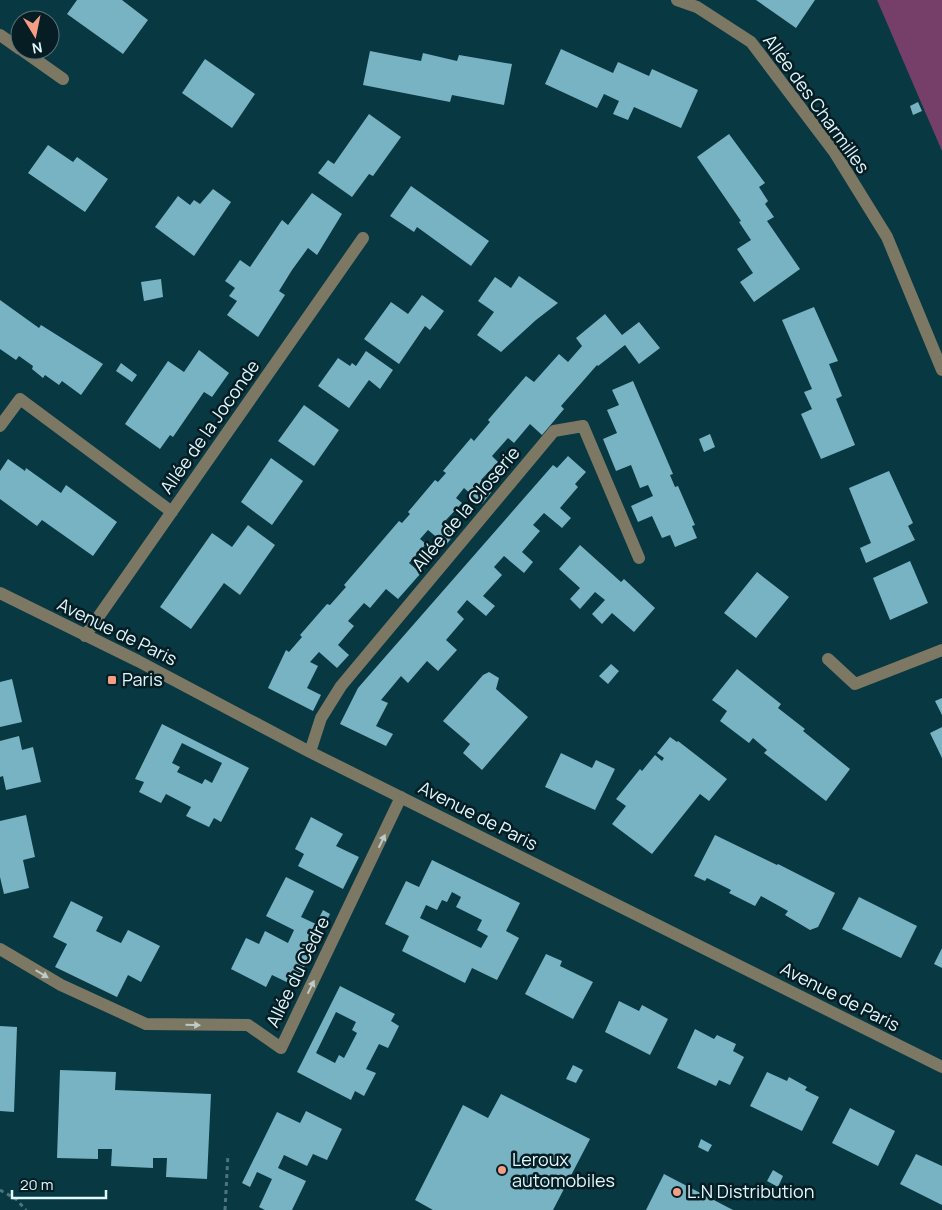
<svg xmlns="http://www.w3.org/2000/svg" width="942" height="1210" font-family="Manrope,sans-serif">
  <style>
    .green { fill: #763f69 }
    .building { fill: #78b3c3; fill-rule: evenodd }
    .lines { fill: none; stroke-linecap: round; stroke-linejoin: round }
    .path { stroke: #4d757e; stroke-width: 3; stroke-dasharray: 4 4; stroke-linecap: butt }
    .minor { stroke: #7c7864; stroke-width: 12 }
    .oneway { fill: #bdcbc8 }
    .poi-dot { fill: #f49e86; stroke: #051d23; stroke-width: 2 }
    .labels { text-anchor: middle; stroke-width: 5; stroke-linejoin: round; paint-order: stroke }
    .street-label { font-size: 18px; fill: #e0f7fe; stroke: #051d23 }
    .poi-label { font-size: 18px; fill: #e0f7fe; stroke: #051d23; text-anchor: start }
  </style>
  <rect width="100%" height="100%" fill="#083842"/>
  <path class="green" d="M877 0H942V151Z"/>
  <path class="building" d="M77 0H122L148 20 123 54 67 14Z
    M756 0H815L796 28Z
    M31 12 40 18 39 20H27Z
    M561 49 613 73 618 62 649 76 652 69 698 90 681 128 634 107 628 120 613 114 619 101 604 94 597 108 545 84Z
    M370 51 421 61 423 53 457 61 459 55 512 64 504 105 452 95 450 102 363 85Z
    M205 59 255 94 232 128 182 93Z
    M918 102 922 111 913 115 910 106Z
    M369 114 401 137 373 176 369 174 352 197 318 173 328 160 334 164Z
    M729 134 765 183 759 187 768 201 765 204 774 217 767 221 800 269 754 302 740 282 753 273 737 249 751 240 739 222 741 221 697 157Z
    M48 145 73 162 77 157 108 179 85 212 28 173Z
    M411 186 489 241 471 266 417 227 414 232 390 216Z
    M213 189 231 202 194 256 155 227 178 196 190 205 194 200 200 204Z
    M312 193 342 214 317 255 308 248 292 270 279 291 285 295 258 337 227 315 237 301 229 296 235 288 225 281 240 260 250 267 282 220 288 225Z
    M519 276 558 303 536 320 501 352 477 335 494 312 478 301 495 277 511 288Z
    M161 279 163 297 144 301 141 282Z
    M422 295 444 311 430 330 425 326 399 364 364 339 391 302 408 314Z
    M0 300 39 328 41 325 103 364 81 395 62 381 59 385 45 375 43 378 32 369 33 366 19 356 16 360 0 349Z
    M814 307 838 361 829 364 842 396 836 399 855 445 821 459 801 414 812 409 804 392 812 389 782 320Z
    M605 314 622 335 639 322 660 348 639 364 625 345 598 366 597 365 561 406 564 409 542 435 530 424 514 443 508 438 492 456 498 462 481 480 493 490 482 504 464 488 456 498 462 503 445 521 457 531 446 545 428 530 420 539 426 544 409 563 421 573 398 599 386 589 370 608 364 603 348 621 354 626 338 645 349 655 337 668 319 652 310 662 318 666 307 688 321 695 313 711 268 688 286 650 289 652 302 637 300 635 327 604 330 605 346 587 344 585 399 521 402 523 410 514 408 512 435 480 438 482 446 473 443 471 471 438 474 441 490 422 488 420 526 376 534 382 559 354 568 362 582 346 576 338Z
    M199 350 229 373 212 397 204 392 173 437 170 435 160 449 125 424 168 361 184 372Z
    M366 351 393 370 380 389 369 380 349 408 318 386 338 358 350 366 352 363 356 366Z
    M121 363 137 375 132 382 116 371Z
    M633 381 673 474 670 475 675 487 678 486 695 525 692 526 697 538 675 547 670 535 662 538 652 516 638 522 631 506 653 496 648 485 640 488 631 465 616 471 603 439 617 433 607 410 619 405 612 390Z
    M304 405 339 430 314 466 278 441Z
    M710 434 715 447 704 452 699 439Z
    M568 456 586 472 575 484 578 487 560 508 571 518 562 528 544 513 533 525 540 531 522 552 533 562 524 573 504 556 494 567 502 575 483 596 495 606 486 616 467 600 457 612 464 619 446 640 457 650 447 661 438 671 427 661 408 683 401 676 381 700 388 703 376 726 393 734 386 746 340 724 358 688 553 465 557 468Z
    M271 458 303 481 272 525 241 502Z
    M8 459 25 471 26 468 61 493 66 485 117 522 93 556 42 520 37 526 0 499V471Z
    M889 471 913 523 908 526 915 540 866 563 860 548 871 543 849 488Z
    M248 525 275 545 240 595 224 583 191 629 160 607 212 533 232 547Z
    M580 545 621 582 624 579 655 608 634 632 612 613 602 624 592 614 605 600 595 592 580 609 570 599 580 588 559 569Z
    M910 561 928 603 890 620 873 578Z
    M757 572 789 597 756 638 724 613Z
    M611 664 619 671 608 684 599 676Z
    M737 669 781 704 778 708 805 729 803 731 850 769 826 801 764 753 767 750 753 738 749 743 720 721 727 711 712 700Z
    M489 672 499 678 496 689 528 717 482 770 463 753 470 744 443 721 483 675Z
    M12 679 22 722 0 727V682Z
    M942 698V715L935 701Z
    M162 724 249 768 221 822 214 818 209 827 186 816 191 807 166 794 161 803 139 792 144 782 135 779ZM182 743 222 763 212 783 205 779 202 784 177 772 180 767 172 763Z
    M942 727V758L930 733Z
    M19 736 22 750 33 747 41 782 6 790 3 776 0 777V741Z
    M670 737 677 742 678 741 727 779 709 801 700 794 652 854 612 824 626 806 616 799 640 769 642 771 655 755 662 761 664 758 657 753Z
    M561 753 592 768 596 760 615 769 595 810 545 787Z
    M26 815 35 857 23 860 29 888 4 894 0 877V821Z
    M311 817 343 834 336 846 359 857 343 889 298 866 304 854 295 849Z
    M715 835 777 865 778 864 835 893 818 927 810 930 785 915 788 911 761 896 755 906 729 893 731 890 707 878 705 881 694 876Z
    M432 860 520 903 506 931 519 938 497 980 472 968 465 983 402 951 409 936 385 924 406 881 419 887ZM452 892 461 897 456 907 482 920 477 930 488 936 481 948 420 918 426 905 437 910 442 900 447 902Z
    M286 877 314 891 301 917 316 924 323 910 330 914 295 986 272 975 266 987 231 969 246 938 259 944 265 931 288 943 294 930 266 916Z
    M859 897 917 926 901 958 842 929Z
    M71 901 103 917 96 931 108 937 121 943 128 930 160 946 141 982 128 975 117 997 55 967 67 944 53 937Z
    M942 948V968L934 964Z
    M546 954 562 961 560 966 593 982 573 1019 525 994Z
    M340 986 395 1014 391 1021 399 1026 388 1048 379 1044 366 1069 376 1073 364 1096 355 1091 351 1100 297 1072ZM336 1012 356 1022 352 1030 357 1033 344 1058 339 1055 335 1063 316 1053Z
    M619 1001 639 1011 642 1005 668 1019 650 1055 605 1032Z
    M0 1026 17 1027 14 1112 0 1111Z
    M695 1029 714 1039 717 1035 736 1044 733 1051 744 1057 730 1085 719 1080 716 1086 677 1068Z
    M573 1065 583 1070 576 1083 566 1079Z
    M60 1070 116 1072 115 1090 211 1094 207 1179 166 1177 167 1158H153V1168L111 1166 112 1149H98V1159L57 1158Z
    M767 1072 787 1081 789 1077 807 1087 805 1090 819 1097 802 1131 750 1106Z
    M501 1094 590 1139 553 1210H433L415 1200 463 1105 488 1118Z
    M850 1108 895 1131 878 1166 832 1143Z
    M306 1111 342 1129 327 1160 313 1154 307 1166 284 1155 278 1168 306 1181 292 1210H265L259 1207 272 1179 257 1172 250 1187 242 1183 277 1112 300 1123Z
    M701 1139 712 1145 708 1152 698 1147Z
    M916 1154 942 1166V1205L900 1184Z
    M773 1170 783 1176 778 1187 767 1181Z
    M664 1174 733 1210H646Z"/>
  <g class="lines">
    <path class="path" d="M0 1190 16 1199 26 1210
      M225 1210 228 1154"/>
    <path class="minor" d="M677 0 697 7 751 42 835 153 887 237 942 370
      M0 35 20 49
      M22 50 63 79
      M0 426 20 399 172 512
      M0 593 138 661 310 752 942 1067
      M85 636 363 238
      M828 659 855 684 942 650
      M310 752 321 718 341 686 554 431 583 426 639 558
      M0 949 61 985 146 1024 248 1025 281 1048 401 797"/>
  </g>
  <defs><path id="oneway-solid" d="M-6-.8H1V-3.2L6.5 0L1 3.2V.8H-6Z" transform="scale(1.25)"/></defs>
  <g class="oneway">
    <use href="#oneway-solid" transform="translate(382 841) rotate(-64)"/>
    <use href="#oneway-solid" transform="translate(42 974) rotate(31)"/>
    <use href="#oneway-solid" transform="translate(311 987) rotate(-64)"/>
    <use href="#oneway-solid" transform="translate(193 1025) rotate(1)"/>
  </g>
  <g class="poi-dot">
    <rect x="107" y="675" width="10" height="10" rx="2.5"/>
    <circle cx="502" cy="1170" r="5"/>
    <circle cx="677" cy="1192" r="5"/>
  </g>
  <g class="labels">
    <g class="street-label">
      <text transform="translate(816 104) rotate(54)" y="6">Allée des Charmilles</text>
      <text transform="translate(210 427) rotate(-55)" y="6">Allée de la Joconde</text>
      <text transform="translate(466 509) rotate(-50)" y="6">Allée de la Closerie</text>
      <text transform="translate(117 632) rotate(26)" y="6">Avenue de Paris</text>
      <text transform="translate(478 816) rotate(27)" y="6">Avenue de Paris</text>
      <text transform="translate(298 972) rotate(-64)" y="6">Allée du Cèdre</text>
      <text transform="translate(840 997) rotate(27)" y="6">Avenue de Paris</text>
    </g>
    <g class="poi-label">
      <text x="122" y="686">Paris</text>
      <text x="512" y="1166">Leroux<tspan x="512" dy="21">automobiles</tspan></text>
      <text x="687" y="1198">L.N Distribution</text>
    </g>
  </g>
  <g transform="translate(35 35) rotate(170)"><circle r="24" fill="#051d23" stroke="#5d747b"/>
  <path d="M0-4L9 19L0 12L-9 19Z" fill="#f49e86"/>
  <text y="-8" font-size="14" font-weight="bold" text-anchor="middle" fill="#e0f7fe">N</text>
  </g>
  <path d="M12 1190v8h94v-8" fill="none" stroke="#e0f7fe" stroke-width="2.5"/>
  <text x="20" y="1190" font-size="15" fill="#e0f7fe" stroke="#051d23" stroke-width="4" paint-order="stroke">20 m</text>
</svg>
